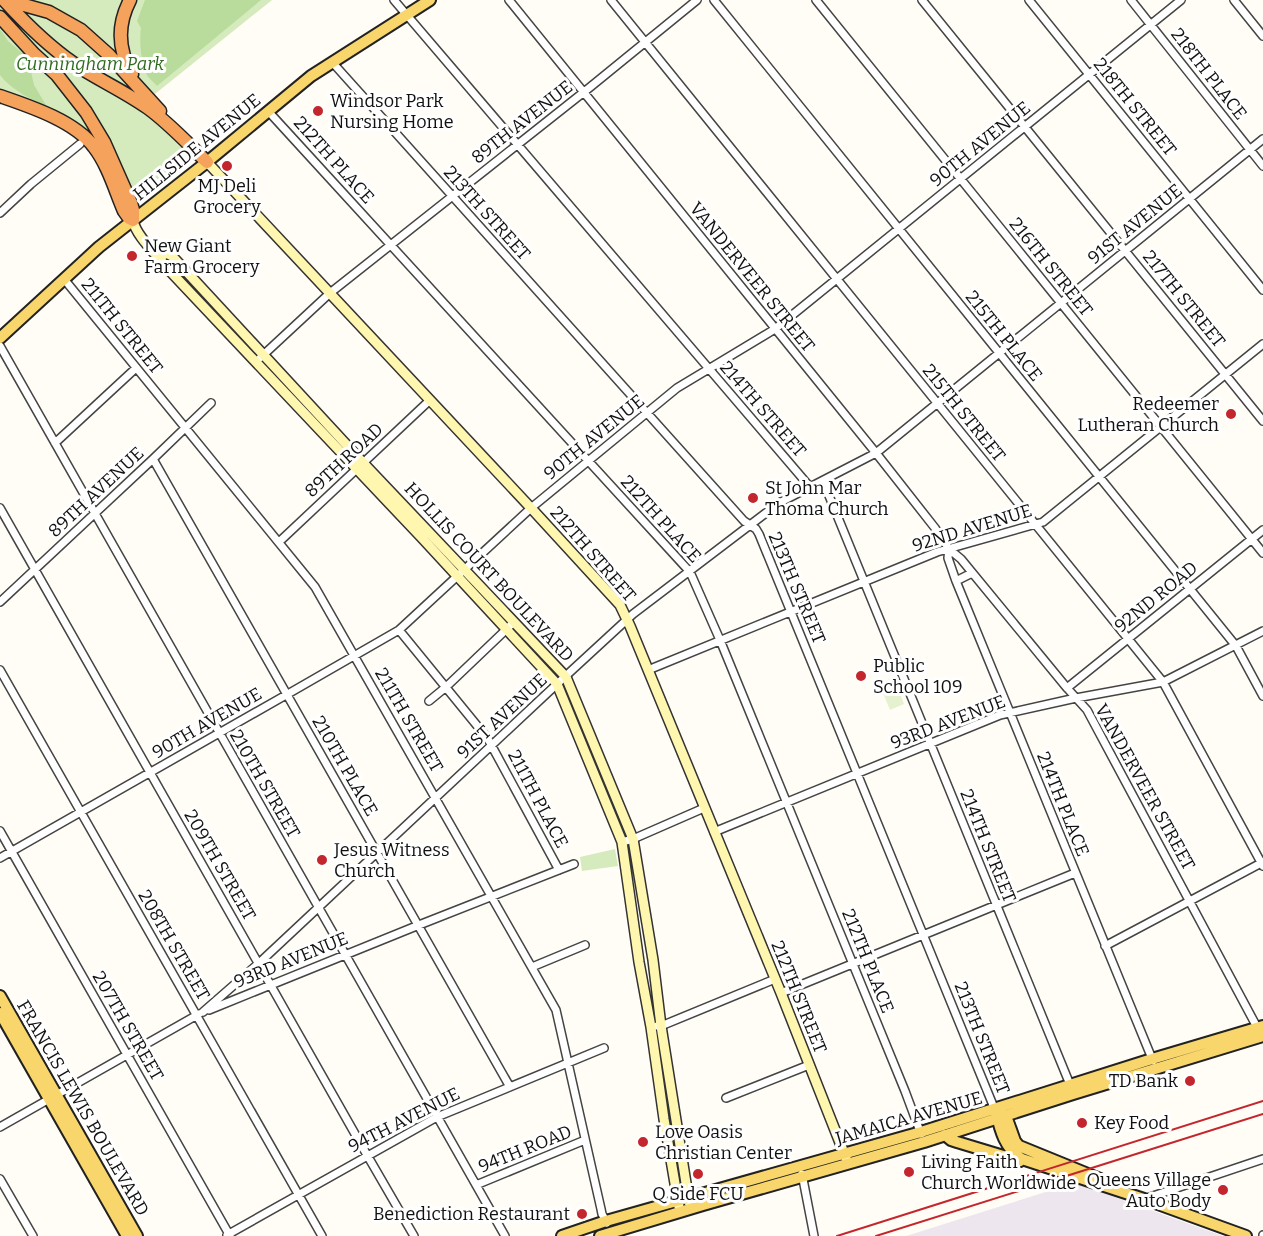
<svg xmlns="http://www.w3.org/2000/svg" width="1263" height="1236" font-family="Bitter,serif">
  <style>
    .industrial { fill: #eee6ef }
    .green { fill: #d5ebbd }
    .forest { fill: #b9dc9c }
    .pitch { fill: #e6f2cf }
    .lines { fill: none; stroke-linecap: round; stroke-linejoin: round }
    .minor-casing { stroke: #444; stroke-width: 10 }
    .secondary-casing { stroke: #333; stroke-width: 12 }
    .primary-casing { stroke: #222; stroke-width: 14 }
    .motorway-casing { stroke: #222; stroke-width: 15 }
    .minor { stroke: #fff; stroke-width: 7 }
    .secondary { stroke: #fff6b0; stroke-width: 9 }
    .primary { stroke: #f9d66b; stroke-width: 10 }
    .motorway { stroke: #f5a25d; stroke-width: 12 }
    .rail { stroke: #c4262e; stroke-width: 2 }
    .poi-dot { fill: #c4262e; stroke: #fff; stroke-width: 2 }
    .labels { text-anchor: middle; stroke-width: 6; stroke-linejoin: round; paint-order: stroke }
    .park-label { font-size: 18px; font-style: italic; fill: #2f6b1f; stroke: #fff }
    .street-label { font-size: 18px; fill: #111; stroke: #fff }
    .poi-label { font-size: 18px; fill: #111; stroke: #fff; text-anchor: start }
  </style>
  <rect width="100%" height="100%" fill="#fffdf5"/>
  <path class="industrial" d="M1064 1179 1223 1236H906L1055 1189 1053 1182Z"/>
  <path class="green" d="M0 0H272L140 106 193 158 138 202 93 140 0 91Z
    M615 849 618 866 582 871 580 857Z"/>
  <path class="forest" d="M145 0H261L157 86C154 82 149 79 147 75 141 66 139 39 141 28L137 21Z
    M0 29 8 41 28 58 34 85 49 110C33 99 12 91 0 75Z"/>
  <path class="pitch" d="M894 678 904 704 890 710 879 683Z"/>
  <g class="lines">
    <defs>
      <path id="minor" d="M394 0 810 487
        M509 0 876 453 935 528 949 549 961 559 1067 688 1087 710 1258 1029
        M611 0 1163 682 1263 866
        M714 0 1236 646 1263 696
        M816 0 1263 553
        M922 0 1263 421
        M1029 0 1263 290
        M1131 0 1263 166
        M1234 0 1263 36
        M332 62 744 521 756 529 759 534 995 1110
        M268 111 690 572 720 640 905 1091 921 1134
        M0 213 31 184 80 144
        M64 279 315 587 556 1010 601 1209 602 1214 607 1223
        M0 346 505 1236
        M260 358 330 293 589 88 697 0
        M55 443 136 368
        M153 459 510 1087
        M823 481 1071 1087
        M0 508 363 1148 414 1236
        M279 542 430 400
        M949 549 948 558 956 581 1153 1061
        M956 581 972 573
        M0 602 153 459 211 403
        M399 630 488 739 559 870
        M0 670 322 1236
        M648 670 937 552 1043 522 1263 344
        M1067 688 1263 530
        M429 701 446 687 514 622
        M0 831 230 1236
        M714 832 1000 715 1076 698 1163 682 1263 631
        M622 842 633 839 704 808
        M0 858 293 691 399 630 531 508 677 388 775 329 1181 0
        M1105 946 1263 862
        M532 967 585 945
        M781 993 1075 873
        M209 1010 419 925 574 864
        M203 1012 258 964 557 684 633 614 779 503 876 453 1263 139
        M657 1026H661L775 979
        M726 1098 809 1065
        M0 1127 199 1014
        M802 1174 814 1236
        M0 1179 33 1236
        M476 1185 585 1140
        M1144 1199 1263 1159
        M227 1235 437 1117 604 1048
        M1263 1236V1235"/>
      <path id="secondary" d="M207 162 531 508 620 605 630 626 781 993 846 1158
        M133 220C135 235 158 256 168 269L422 538 557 684 622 842 639 962 651 1027 664 1119 679 1207
        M161 259 162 256 166 253 172 256 368 468 566 677 633 839 653 960 661 1026 689 1202"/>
      <path id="primary" d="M0 338 99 247 207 162 311 76 430 0
        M0 996 137 1236
        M0 1013 127 1236
        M996 1112C1000 1130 1005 1149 1022 1159L1144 1199 1246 1236
        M1000 1112 1006 1116 1015 1141 1019 1146 1100 1179
        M945 1135 951 1140 957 1142 1020 1161
        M562 1236 606 1221 921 1132 1152 1059 1263 1026
        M600 1236 703 1205 924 1142 1073 1094 1263 1036"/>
      <path id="motorway" d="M4 0C25 23 47 45 73 63 97 79 124 91 148 108 170 124 188 144 207 162
        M6 0 49 12 81 30 109 55 160 111
        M130 0C117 25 118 50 132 74
        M0 17 34 54 57 75 86 112 104 142 131 203 133 210V220
        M0 96C29 106 75 121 94 147 108 165 115 190 124 211L129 218 133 220"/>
    </defs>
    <use href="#minor" class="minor-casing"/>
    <use href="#secondary" class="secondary-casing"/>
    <use href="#primary" class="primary-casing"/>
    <use href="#motorway" class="motorway-casing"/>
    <use href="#minor" class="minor"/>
    <use href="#secondary" class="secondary"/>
    <use href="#primary" class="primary"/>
    <use href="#motorway" class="motorway"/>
    <path class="rail" d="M837 1236 1263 1101
      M876 1236 1263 1114"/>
  </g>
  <g class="poi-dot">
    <circle cx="318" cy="111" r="6"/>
    <circle cx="227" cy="166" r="6"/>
    <circle cx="132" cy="256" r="6"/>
    <circle cx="1231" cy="414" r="6"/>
    <circle cx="753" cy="498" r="6"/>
    <circle cx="861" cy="676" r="6"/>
    <circle cx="322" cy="860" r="6"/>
    <circle cx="1190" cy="1081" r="6"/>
    <circle cx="1082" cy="1123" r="6"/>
    <circle cx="643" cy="1142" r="6"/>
    <circle cx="909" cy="1172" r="6"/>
    <circle cx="698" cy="1174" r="6"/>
    <circle cx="1223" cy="1190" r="6"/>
    <circle cx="582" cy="1214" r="6"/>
  </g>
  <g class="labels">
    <g class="park-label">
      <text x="90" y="70">Cunningham Park</text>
    </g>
    <g class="street-label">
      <text transform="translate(1209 74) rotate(52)" y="6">218TH PLACE</text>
      <text transform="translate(1135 107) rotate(51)" y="6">218TH STREET</text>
      <text transform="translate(522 122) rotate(-38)" y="6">89TH AVENUE</text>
      <text transform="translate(980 144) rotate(-39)" y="6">90TH AVENUE</text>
      <text transform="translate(197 147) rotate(-39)" y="6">HILLSIDE AVENUE</text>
      <text transform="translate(334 160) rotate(48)" y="6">212TH PLACE</text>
      <text transform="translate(487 213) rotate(48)" y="6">213TH STREET</text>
      <text transform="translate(1135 224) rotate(-39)" y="6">91ST AVENUE</text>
      <text transform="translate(1051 267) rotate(51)" y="6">216TH STREET</text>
      <text transform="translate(752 277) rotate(51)" y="6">VANDERVEER STREET</text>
      <text transform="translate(1184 299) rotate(51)" y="6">217TH STREET</text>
      <text transform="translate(122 326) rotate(51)" y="6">211TH STREET</text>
      <text transform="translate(1004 336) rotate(51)" y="6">215TH PLACE</text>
      <text transform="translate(763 409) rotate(49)" y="6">214TH STREET</text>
      <text transform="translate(964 413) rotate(51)" y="6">215TH STREET</text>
      <text transform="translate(594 437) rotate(-39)" y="6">90TH AVENUE</text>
      <text transform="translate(344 460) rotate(-43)" y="6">89TH ROAD</text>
      <text transform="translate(96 492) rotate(-43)" y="6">89TH AVENUE</text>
      <text transform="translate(661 519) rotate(48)" y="6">212TH PLACE</text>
      <text transform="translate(972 528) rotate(-17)" y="6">92ND AVENUE</text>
      <text transform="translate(593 554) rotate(49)" y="6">212TH STREET</text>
      <text transform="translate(489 572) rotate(47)" y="6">HOLLIS COURT BOULEVARD</text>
      <text transform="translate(797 588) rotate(67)" y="6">213TH STREET</text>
      <text transform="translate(1156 597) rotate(-39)" y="6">92ND ROAD</text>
      <text transform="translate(502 716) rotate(-43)" y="6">91ST AVENUE</text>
      <text transform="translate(409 720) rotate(60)" y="6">211TH STREET</text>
      <text transform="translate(948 722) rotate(-21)" y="6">93RD AVENUE</text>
      <text transform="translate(207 723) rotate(-30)" y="6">90TH AVENUE</text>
      <text transform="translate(345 766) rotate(60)" y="6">210TH PLACE</text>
      <text transform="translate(265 784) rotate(60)" y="6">210TH STREET</text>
      <text transform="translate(1145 787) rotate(61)" y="6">VANDERVEER STREET</text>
      <text transform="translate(538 799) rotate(62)" y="6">211TH PLACE</text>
      <text transform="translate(1063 804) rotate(68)" y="6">214TH PLACE</text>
      <text transform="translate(988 846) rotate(68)" y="6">214TH STREET</text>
      <text transform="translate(220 865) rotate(60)" y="6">209TH STREET</text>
      <text transform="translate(174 945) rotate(60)" y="6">208TH STREET</text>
      <text transform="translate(291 960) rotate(-22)" y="6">93RD AVENUE</text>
      <text transform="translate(868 961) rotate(68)" y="6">212TH PLACE</text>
      <text transform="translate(799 997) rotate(68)" y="6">212TH STREET</text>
      <text transform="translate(128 1026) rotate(60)" y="6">207TH STREET</text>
      <text transform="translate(982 1038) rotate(68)" y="6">213TH STREET</text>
      <text transform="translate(83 1108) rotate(60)" y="6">FRANCIS LEWIS BOULEVARD</text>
      <text transform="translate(909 1118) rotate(-16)" y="6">JAMAICA AVENUE</text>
      <text transform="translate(404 1120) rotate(-27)" y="6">94TH AVENUE</text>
      <text transform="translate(525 1149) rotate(-22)" y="6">94TH ROAD</text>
    </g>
    <g class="poi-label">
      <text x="330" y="107">Windsor Park<tspan x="330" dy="21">Nursing Home</tspan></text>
      <text x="227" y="192" text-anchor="middle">MJ Deli<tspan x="227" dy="21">Grocery</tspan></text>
      <text x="144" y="252">New Giant<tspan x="144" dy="21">Farm Grocery</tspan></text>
      <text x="1219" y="410" text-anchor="end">Redeemer<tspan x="1219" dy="21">Lutheran Church</tspan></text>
      <text x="765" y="494">St John Mar<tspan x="765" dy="21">Thoma Church</tspan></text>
      <text x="873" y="672">Public<tspan x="873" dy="21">School 109</tspan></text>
      <text x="334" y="856">Jesus Witness<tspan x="334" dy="21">Church</tspan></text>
      <text x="1178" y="1087" text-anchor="end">TD Bank</text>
      <text x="1094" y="1129">Key Food</text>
      <text x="655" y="1138">Love Oasis<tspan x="655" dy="21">Christian Center</tspan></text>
      <text x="921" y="1168">Living Faith<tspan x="921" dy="21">Church Worldwide</tspan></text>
      <text x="1211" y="1186" text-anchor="end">Queens Village<tspan x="1211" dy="21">Auto Body</tspan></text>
      <text x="698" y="1200" text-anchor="middle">Q Side FCU</text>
      <text x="570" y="1220" text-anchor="end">Benediction Restaurant</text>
    </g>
  </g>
</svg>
